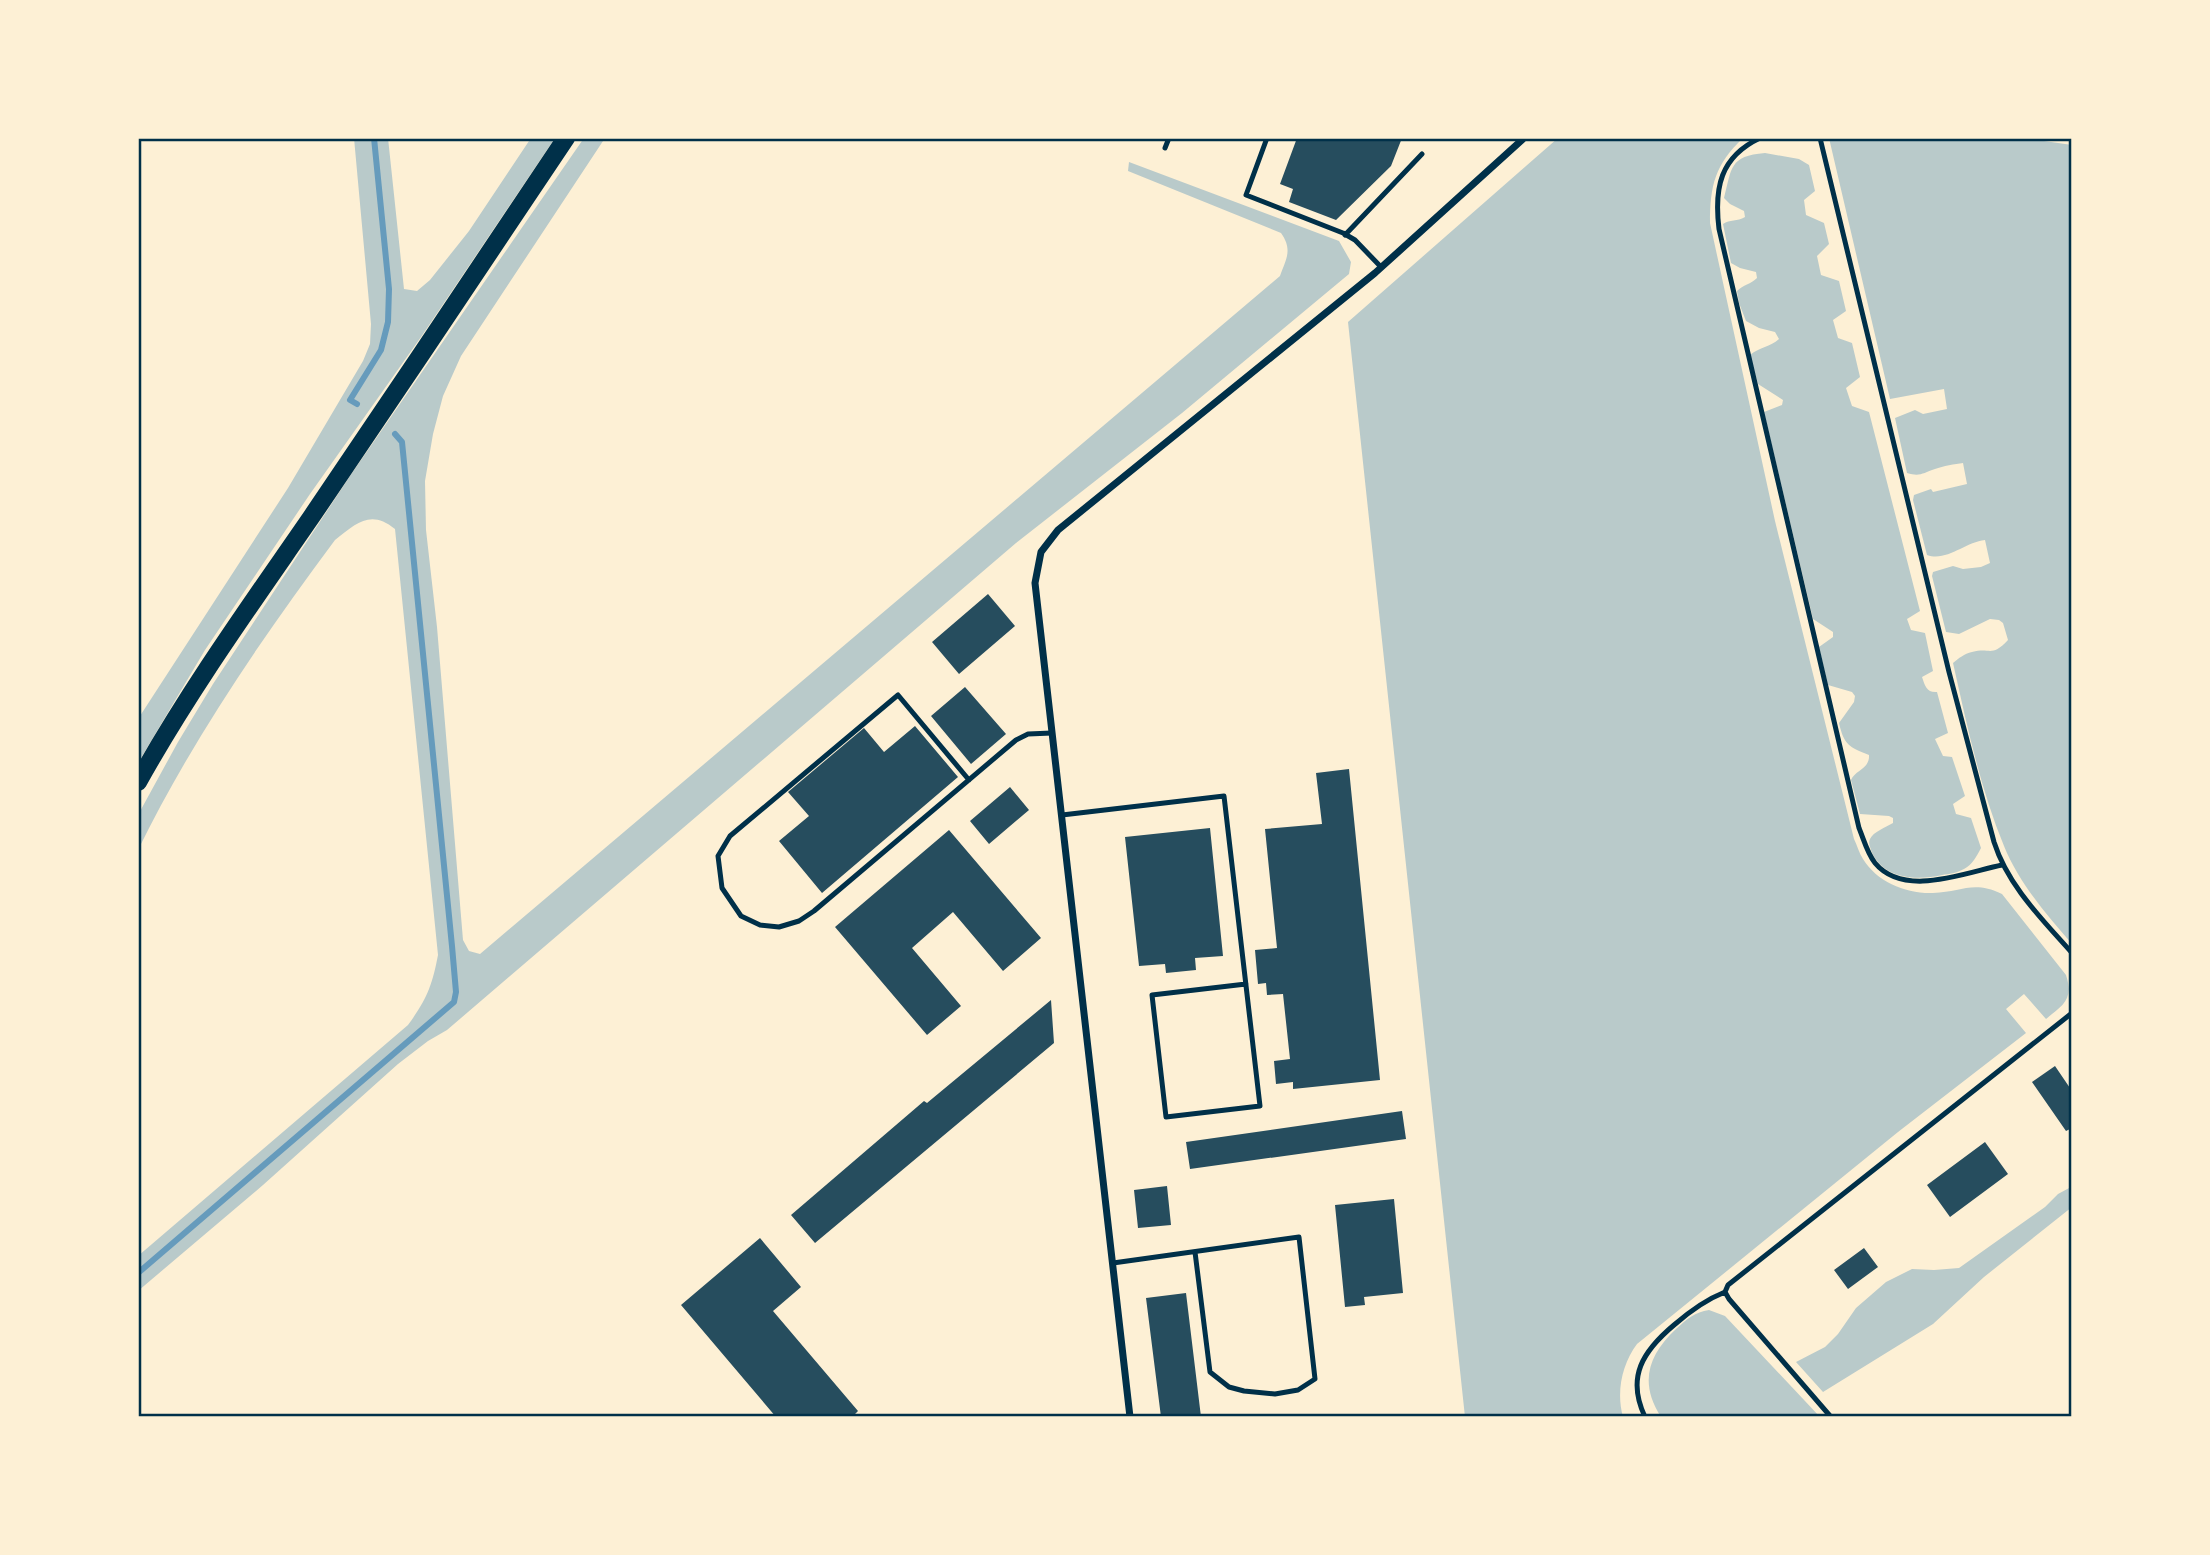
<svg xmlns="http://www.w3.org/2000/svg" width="2210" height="1555" font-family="Helvetica,sans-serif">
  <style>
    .green { fill: #b9caca }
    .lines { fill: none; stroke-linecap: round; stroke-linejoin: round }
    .stream { stroke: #669bbc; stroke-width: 6 }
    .building { fill: #264d5e }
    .service { stroke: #003049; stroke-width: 5 }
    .minor { stroke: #003049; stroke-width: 7 }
    .primary { stroke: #003049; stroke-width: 18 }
    .neatline { fill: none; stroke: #003049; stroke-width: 2.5 }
  </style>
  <rect width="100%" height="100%" fill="#fdf0d5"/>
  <path class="green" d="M354 138H388L404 289 417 291 430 280 469 231 531 138H555L421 337 310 494 205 650 138 763V719L288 488 363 361 370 344 371 324Z
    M584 138H605L461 356 443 396 433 434 425 481 426 530 437 627 463 940 469 951 480 954 1280 276C1286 259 1293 250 1281 233L1128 171 1129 162 1339 241 1351 262 1349 274 1182 413 1016 543 447 1030 428 1041 398 1064 263 1185 138 1291V1256L408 1025C427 999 432 986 438 955L395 529C371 509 356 523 335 540 262 638 192 740 138 850V815L178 742 213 684 350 476Z
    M1558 138H1743C1715 165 1710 185 1710 223L1775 521 1854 839C1857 845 1859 853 1863 859 1877 882 1906 894 1933 893 1962 892 1973 880 2002 894L2066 975C2074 1000 2063 1005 2046 1019L2024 994 2006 1009 2026 1033 1898 1132 1637 1344C1622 1364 1616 1392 1623 1417H1465L1348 322Z
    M1829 138H2023L2072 145V944C2046 914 2019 883 2004 846 1980 788 1967 725 1953 663 1959 658 1964 654 1972 652 1991 647 1991 658 2008 640L2003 623 1999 620 1990 619 1959 634 1946 632 1932 576 1933 572 1953 566 1963 569 1981 567 1990 563 1985 540C1965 542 1947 562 1927 555L1913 500 1914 495 1931 489 1933 492 1967 484 1963 463C1955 464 1943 466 1935 469 1923 473 1920 477 1907 473L1895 418 1915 410 1923 414 1947 409 1944 389 1890 399Z
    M1765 153 1799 159 1809 165 1815 191 1804 200 1806 215 1824 223 1829 244 1817 256 1821 275 1839 281 1846 311 1833 320 1838 338 1852 343 1860 377 1846 388 1852 406 1869 412 1920 611 1907 619 1911 630 1925 633 1933 671 1922 677C1925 686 1927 693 1937 692L1948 733 1935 739 1943 756 1952 757 1965 796 1953 804 1956 814 1971 818 1981 848C1977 856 1972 865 1964 869 1957 873 1949 874 1942 875 1916 881 1882 879 1871 850 1870 846 1868 843 1870 839 1873 832 1886 827 1893 823V818L1889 816 1860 814 1851 780C1855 770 1870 769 1869 755 1849 747 1844 745 1839 723L1854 702 1855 696 1852 692 1828 685 1819 647 1833 637V632L1813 619 1764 412 1782 405 1783 400 1758 384 1750 355C1760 347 1770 347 1779 339L1775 332 1759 328 1746 321 1739 303 1737 291C1743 285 1751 284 1757 278L1756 272 1740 268 1731 263 1723 224C1730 219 1737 222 1745 217L1744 211 1730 204 1724 198C1732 168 1729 156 1765 153Z
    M2071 1187 2072 1207 1984 1277 1933 1324 1823 1392 1796 1362 1825 1347 1838 1334 1856 1308 1886 1282 1912 1269 1934 1270 1959 1268 2045 1207 2058 1194Z
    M1709 1310 1725 1316 1820 1417H1661C1639 1383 1648 1355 1676 1329 1687 1319 1695 1312 1709 1310Z"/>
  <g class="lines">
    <path class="stream" d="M357 404 350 400 381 350 388 322 389 289 374 138
      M138 1273 454 1002 456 992 452 946 402 442 395 434"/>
  </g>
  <path class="building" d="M1297 138H1402L1391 166 1336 220 1289 202 1293 189 1280 184Z
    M988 594 1015 626 959 674 932 642Z
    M965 687 1006 734 971 764 931 716Z
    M915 726 958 777 822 893 779 841 809 816 788 792 864 728 884 752Z
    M1349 769 1380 1080 1293 1089V1082L1276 1084 1274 1061 1290 1059 1283 994 1267 995 1266 983 1258 984 1255 950 1277 948 1265 829 1322 824 1316 773Z
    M1010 787 1029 810 989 844 970 821Z
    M1210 828 1223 956 1195 958 1196 970 1166 973 1165 964 1139 966 1125 837Z
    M949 830 1041 938 1003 971 953 912 912 948 961 1006 927 1035 835 927Z
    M1051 1000 1054 1043 815 1243 791 1215 924 1101 927 1103Z
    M2055 1066 2072 1091V1128L2066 1131 2032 1082Z
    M1402 1111 1406 1139 1190 1169 1186 1142Z
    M1985 1142 2008 1174 1950 1217 1927 1185Z
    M1167 1186 1171 1225 1138 1228 1134 1190Z
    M1394 1199 1403 1293 1364 1297 1365 1305 1345 1307 1335 1205Z
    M760 1238 801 1287 773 1311 858 1411 852 1417H776L681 1305Z
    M1864 1248 1878 1267 1848 1289 1834 1270Z
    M1186 1293 1201 1417H1161L1146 1298Z"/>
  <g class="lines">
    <path class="service" d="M1267 138 1246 195 1343 233 1355 240 1381 267
      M1760 138C1720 157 1714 188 1719 229L1859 828C1864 840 1867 853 1875 863 1904 898 1964 873 2002 865
      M1820 138 1949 672 1994 842C2008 886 2042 919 2072 953
      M1165 148 1169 138
      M1345 235 1422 154
      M969 780 898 695 730 836 718 856 722 888 741 916 760 925 779 927 799 921 814 911 1016 740 1028 734 1052 733
      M1062 815 1224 796 1260 1106 1166 1117 1152 995 1246 984
      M1113 1263 1299 1237 1315 1379 1298 1390 1275 1394 1244 1391 1229 1387 1210 1372 1195 1252
      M1645 1417C1626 1377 1643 1351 1674 1325 1690 1311 1705 1300 1725 1292
      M1831 1417 1729 1299 1725 1292 1728 1285 2072 1013"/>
    <path class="minor" d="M1130 1417 1035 583 1041 552 1058 530 1375 273 1524 138"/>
    <path class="primary" d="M138 782C190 689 252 603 312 516 397 390 482 265 566 138"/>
  </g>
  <rect width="2210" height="1555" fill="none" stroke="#fdf0d5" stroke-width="280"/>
  <rect x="140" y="140" width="1930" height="1275" class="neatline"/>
</svg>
